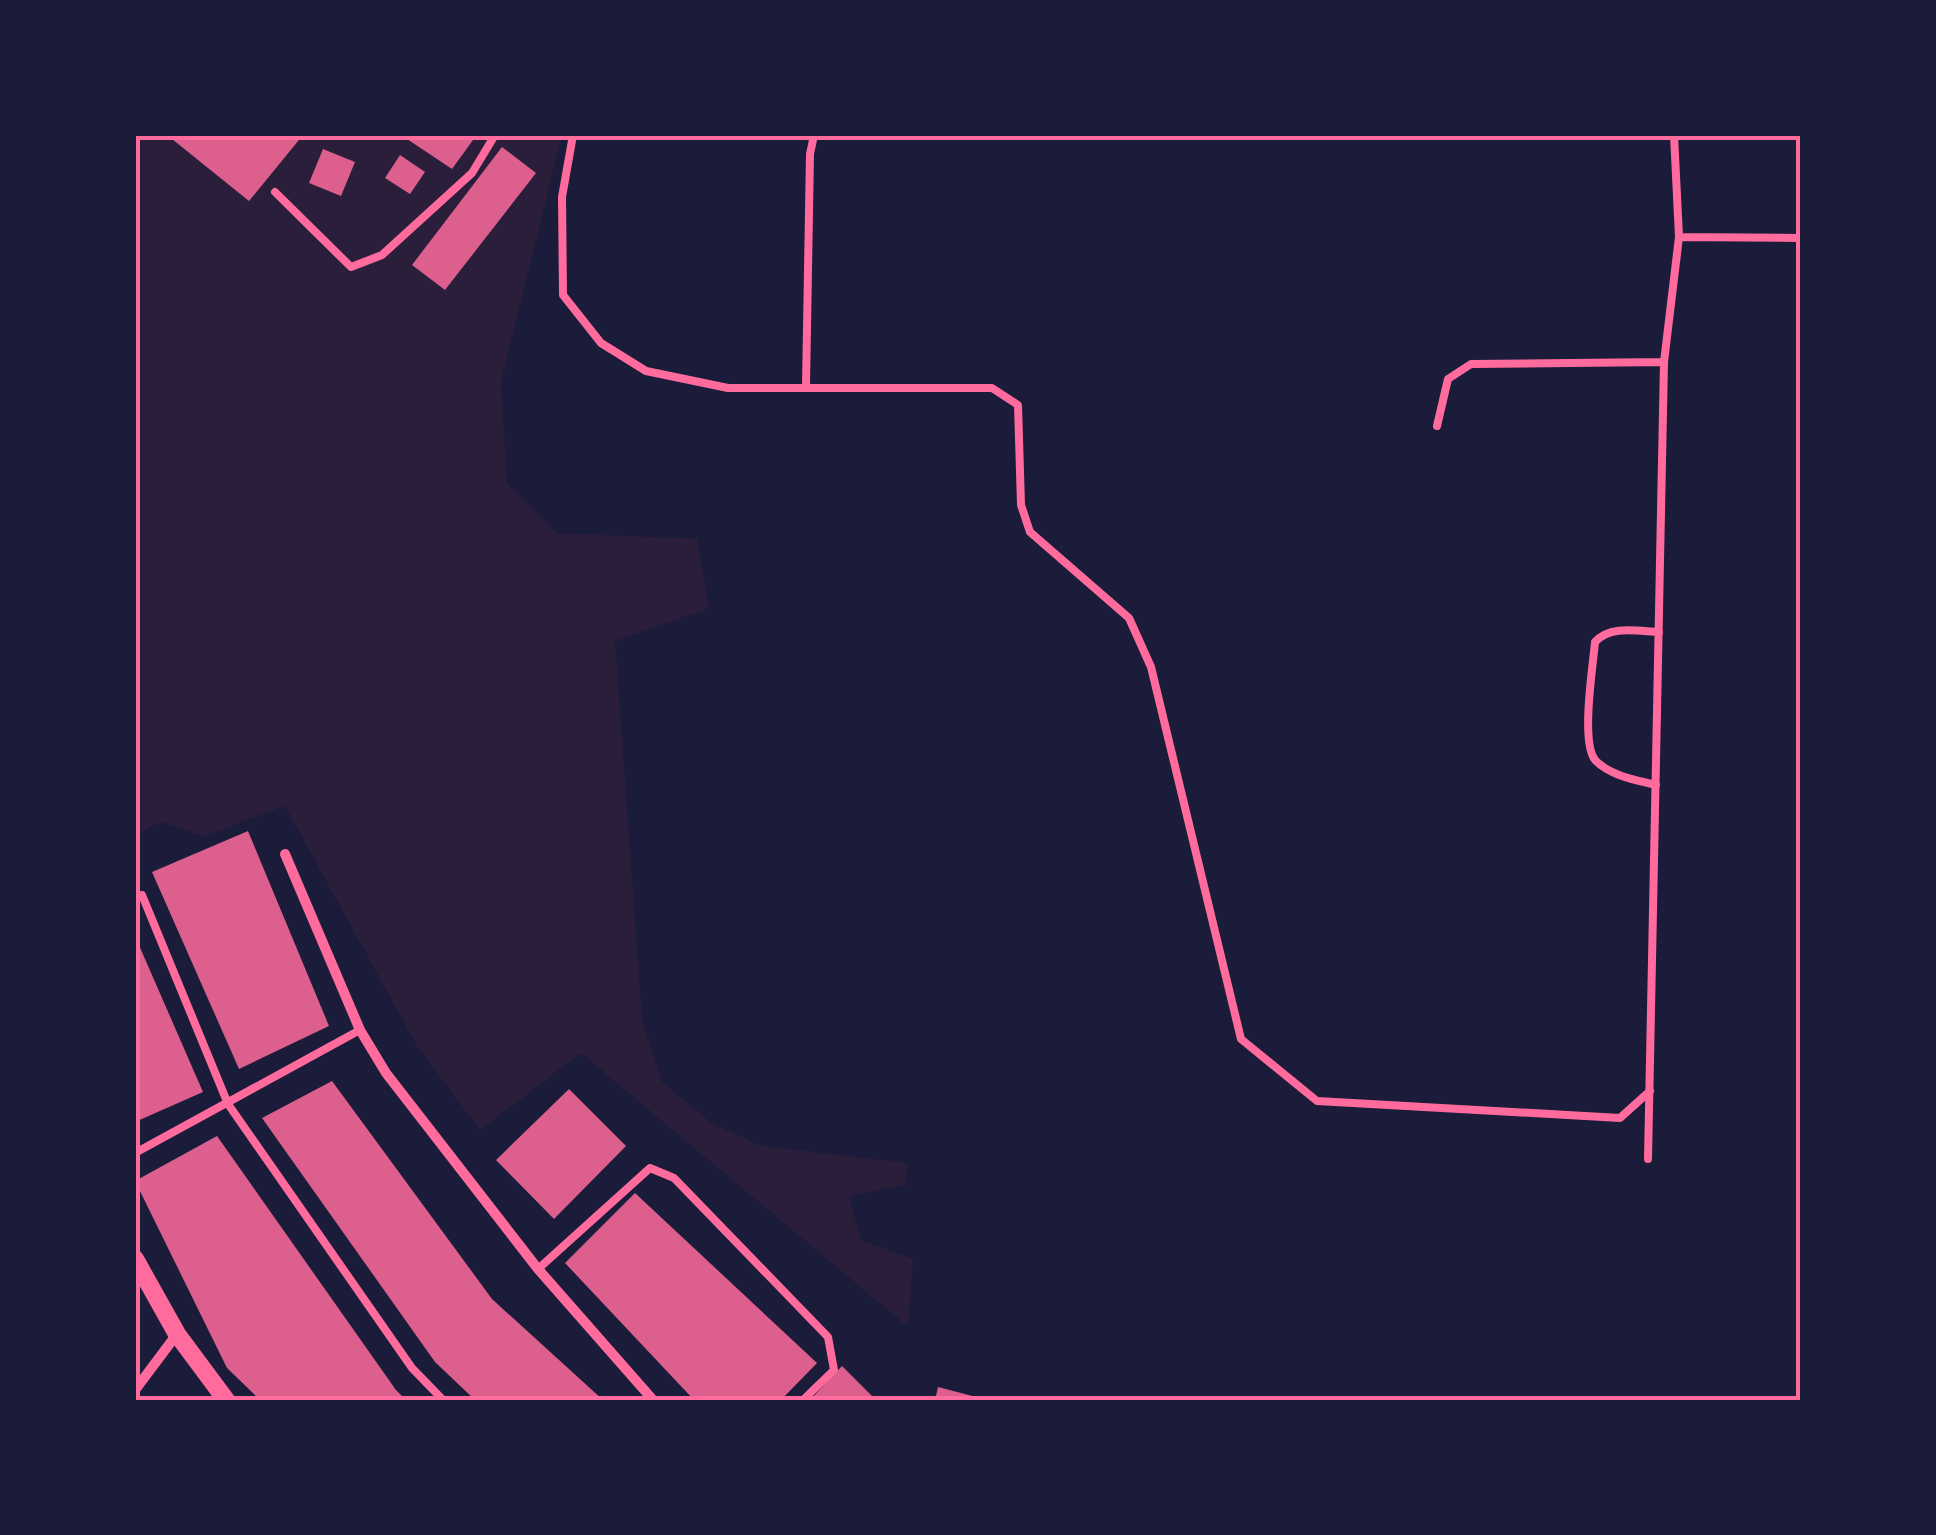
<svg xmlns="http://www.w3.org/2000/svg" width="1936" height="1535" font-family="Signika,sans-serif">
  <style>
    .green { fill: #2a1e3b }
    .building { fill: #dd5f8e }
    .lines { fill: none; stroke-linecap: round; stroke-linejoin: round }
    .service { stroke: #ff6b9d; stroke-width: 8 }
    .minor { stroke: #ff6b9d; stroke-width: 10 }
    .tertiary { stroke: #ff6b9d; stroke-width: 18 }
    .neatline { fill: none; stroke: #ff6b9d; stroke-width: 4 }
  </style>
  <rect width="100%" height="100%" fill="#1b1b3a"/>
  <path class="green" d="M135 135H562L501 382 507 483 557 533 697 539 709 608 615 641 642 1019 662 1082 713 1124 762 1146 908 1163 905 1185 849 1196 861 1240 913 1259 908 1327 581 1053 480 1130 417 1046 285 806 204 836 162 822 135 834Z"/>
  <path class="building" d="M167 135H303L249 201Z
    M401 135H465L473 140 452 169Z
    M502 147 536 173 445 290 412 265Z
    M323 149 355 162 341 196 309 183Z
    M400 155 425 172 410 194 385 178Z
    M248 831 329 1026 239 1069 152 872Z
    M135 936 203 1092 135 1122Z
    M332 1081 492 1299 603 1400H475L435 1362 262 1118Z
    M569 1089 626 1146 554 1219 496 1160Z
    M217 1136 396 1390 406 1400H260L227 1368 135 1181Z
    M635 1193 817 1363 781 1400H694L565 1263Z
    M842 1366 876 1400H810Z
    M938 1387 984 1399V1400H935Z"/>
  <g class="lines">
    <path class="service" d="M573 135 562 197 563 295 601 343 646 371 728 388H992L1018 405 1021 505 1030 532 1129 618 1151 667 1241 1039 1317 1101 1620 1118 1650 1091
      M275 192 351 267 382 255 472 173 495 135
      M1679 237 1801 238
      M806 386 810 154 814 135
      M1437 426 1448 379 1471 364 1664 362
      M1656 785C1636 780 1611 776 1596 761 1580 745 1593 666 1595 642 1610 625 1637 631 1659 632
      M142 895 228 1104 412 1368 443 1400
      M135 1153 360 1030
      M1648 1159 1664 362 1679 237 1674 135
      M538 1269 650 1168 674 1178 828 1337 834 1370 803 1400"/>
    <path class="minor" d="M285 854 360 1030 386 1073 538 1269 653 1400
      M135 1390 177 1334"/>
    <path class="tertiary" d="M135 1259 177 1334 226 1400"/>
  </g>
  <rect width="1936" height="1535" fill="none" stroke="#1b1b3a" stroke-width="275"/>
  <rect x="138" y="138" width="1660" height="1260" class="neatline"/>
</svg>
